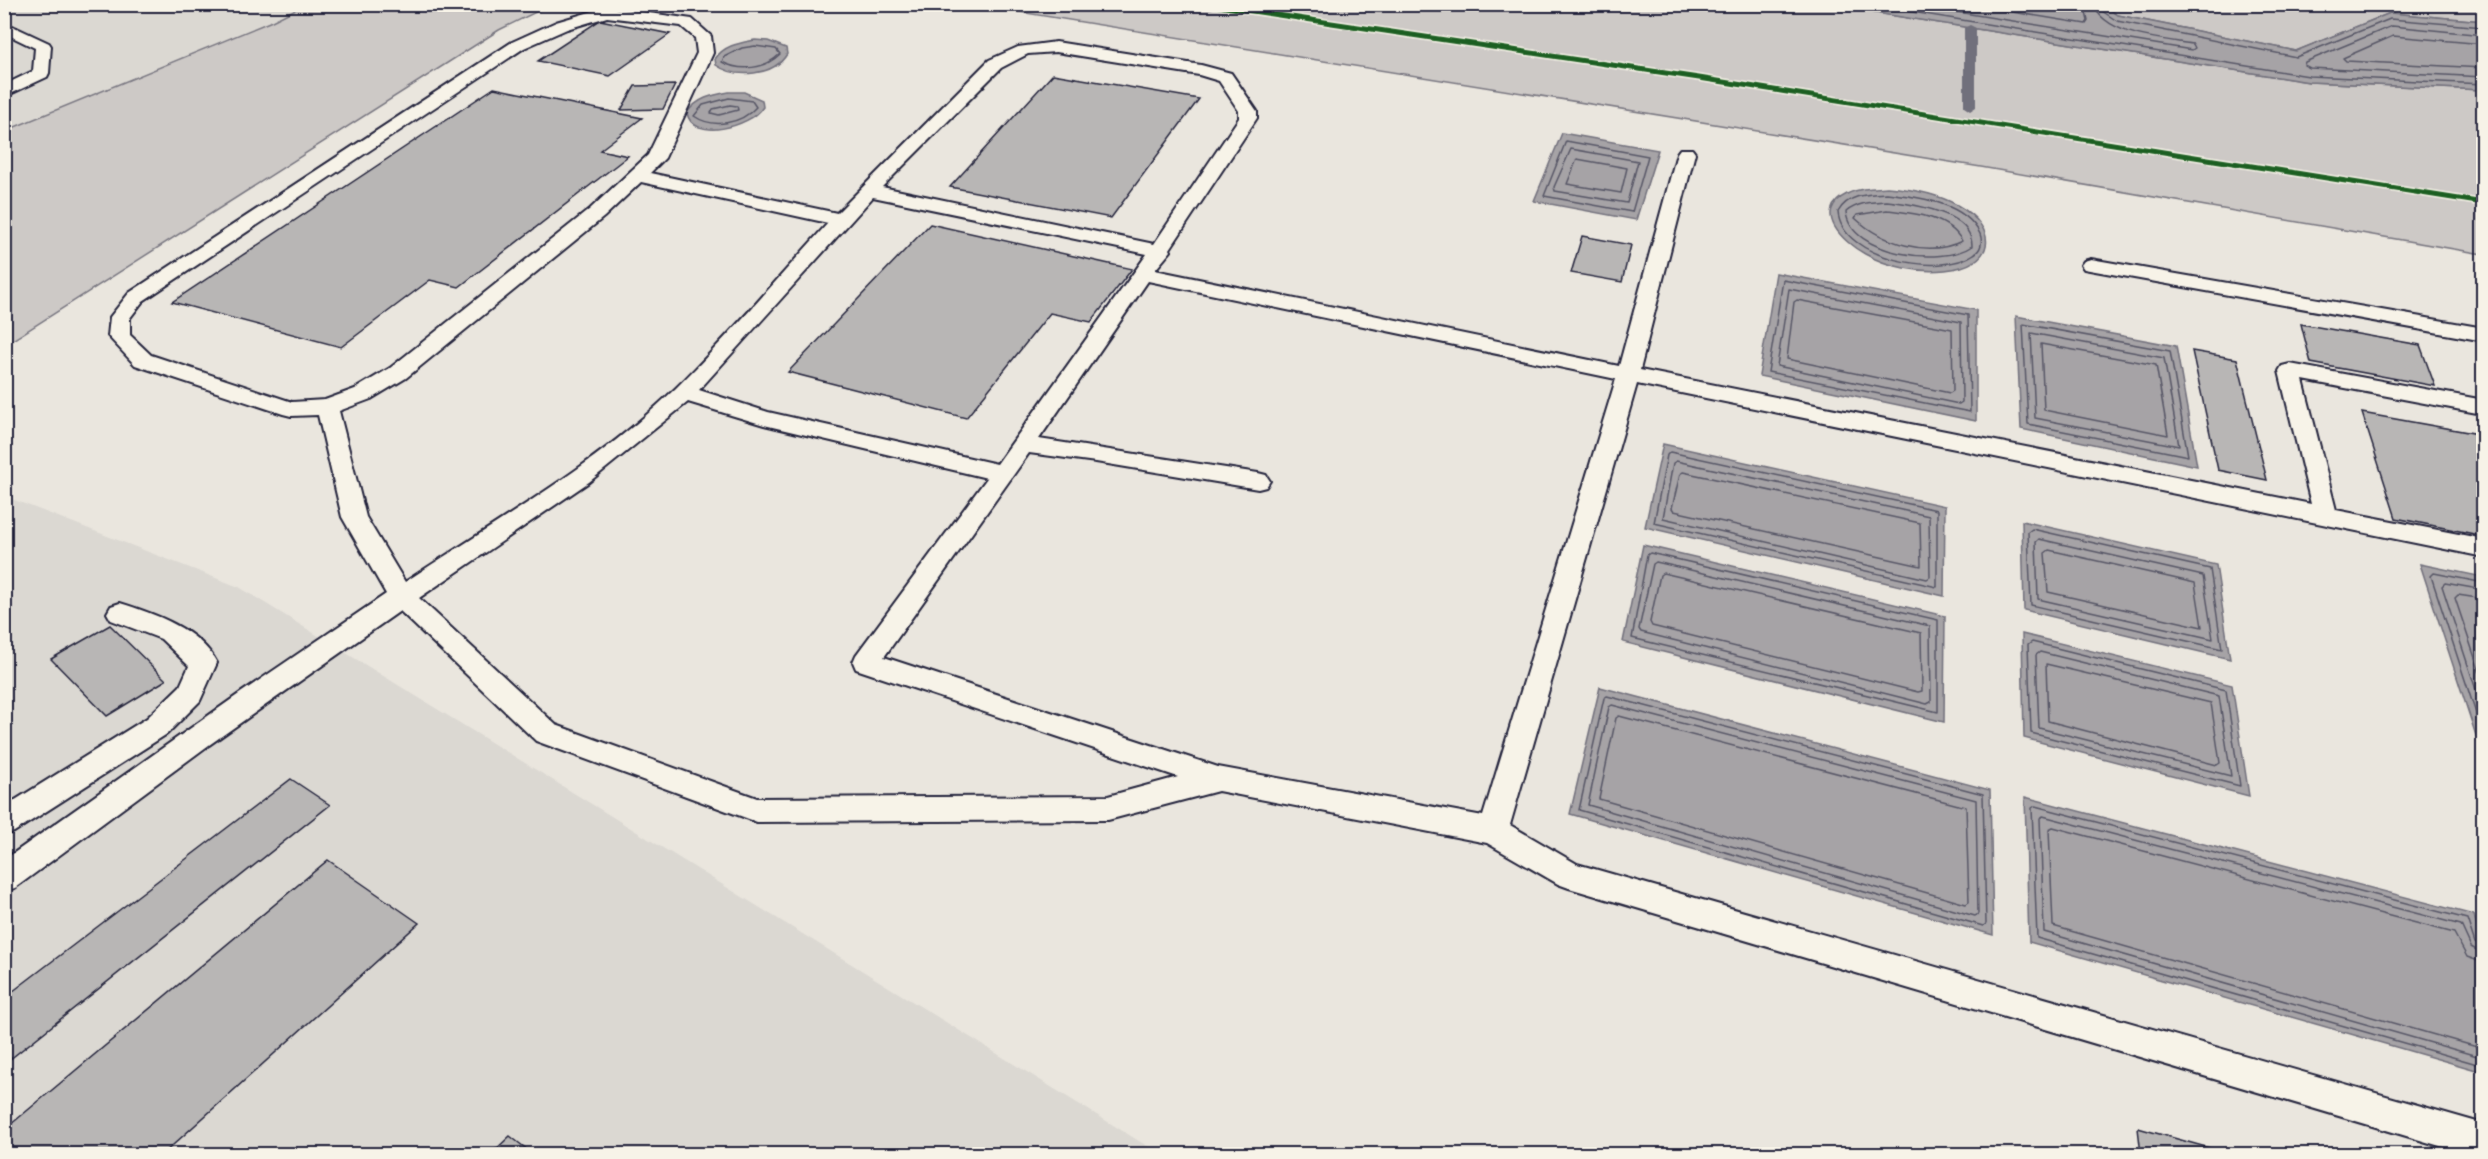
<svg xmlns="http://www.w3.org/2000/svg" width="2488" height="1159" font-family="'Balsamiq Sans',sans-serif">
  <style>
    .built { fill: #dbd8d2 }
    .green { fill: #cdc9c6; stroke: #787680; stroke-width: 1.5 }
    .water { fill: #a6a3a6; stroke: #716f7b; stroke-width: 1.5 }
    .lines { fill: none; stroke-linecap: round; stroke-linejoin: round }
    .shore { stroke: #575666; stroke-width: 1.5 }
    .stream { fill: #716f7b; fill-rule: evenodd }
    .building { fill: #b8b6b5; stroke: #22223b; stroke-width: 1.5 }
    .service-casing { stroke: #22223b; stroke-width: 4 }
    .service { fill: #f7f3e8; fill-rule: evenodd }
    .cycleway-casing { stroke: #f7f3e8; stroke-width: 8 }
    .cycleway { stroke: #1b5e20; stroke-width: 5 }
  </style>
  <rect width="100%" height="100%" fill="#eae6de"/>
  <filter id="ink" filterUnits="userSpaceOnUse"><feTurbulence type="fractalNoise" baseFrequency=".0167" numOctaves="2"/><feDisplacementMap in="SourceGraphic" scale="12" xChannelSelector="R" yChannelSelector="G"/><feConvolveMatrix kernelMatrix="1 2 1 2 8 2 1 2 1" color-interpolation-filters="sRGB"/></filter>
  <g filter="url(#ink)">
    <path class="built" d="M5 5H304L272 21 5 131Z
      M4 496 239 587 1160 1154H5Z"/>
    <path class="green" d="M2483 4 2484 21 2390 13 2296 51 2118 15 2103 5Z
      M304 5H550L499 30 5 345V131L272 21Z
      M977 5H1826L2309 82 2483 90V254L1981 167Z"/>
    <path class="water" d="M1826 5H2103L2118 15 2296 51 2390 13 2483 21V90L2309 82Z
      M755 40 768 41 786 48 787 54C774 76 736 79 716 65L715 59C724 45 740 43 755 40Z
      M729 92H744L762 100 763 107C751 127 692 142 687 113 697 98 712 95 729 92Z
      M1562 133 1658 150 1636 220 1534 201Z
      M1887 187C1911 189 1936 193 1957 205 2000 229 1996 265 1945 270 1919 273 1888 267 1865 254 1844 243 1811 212 1847 194 1859 188 1874 188 1887 187Z
      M1776 273 1976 310V421L1759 376Z
      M2016 316 2176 346 2197 466 2021 429Z
      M1663 444 1945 506 1944 596 1645 527Z
      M2022 521 2216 565 2230 659 2024 610Z
      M1643 545 1945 616 1944 722 1623 642Z
      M2420 564 2483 577V757Z
      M2022 634 2232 685 2249 796 2024 738Z
      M1600 687 1990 790 1993 935 1570 814Z
      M2025 797 2474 915 2483 950V1072L2029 942Z"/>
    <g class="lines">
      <path class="shore" d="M1862 4 2309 76 2484 84
        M1908 4 2192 50 2195 48 2193 44C2163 39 2105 36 2093 4
        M1964 4 2086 24 2088 21 2084 4
        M2100 4 2102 11 2117 21 2296 57 2390 19 2484 27
        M2484 35 2392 26 2305 62 2304 65 2310 68 2484 77
        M2484 44 2393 36 2343 58 2346 61 2484 68
        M755 46 776 49 780 54C765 69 741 72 722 62L724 57 742 48Z
        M729 98 752 101 756 107C741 124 713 129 694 116L703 105Z
        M730 105 737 106 738 110 719 115 711 113 713 109Z
        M1566 141 1648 156 1632 212 1544 196Z
        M1571 149 1638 161 1627 203 1555 191 1554 187Z
        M1577 159 1627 168 1621 193 1567 184Z
        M1887 193C1917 197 1965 202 1980 234 1983 242 1981 250 1974 254 1942 278 1841 259 1838 212 1848 194 1869 194 1887 193Z
        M1887 201C1914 204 1972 212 1972 246 1942 267 1850 255 1846 212 1858 202 1872 202 1887 201Z
        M1887 210C1913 213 1948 216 1962 241 1928 258 1882 243 1855 218L1857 215Z
        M1783 280 1968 315 1970 412 1768 372Z
        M1789 289 1961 322 1962 402 1959 404 1777 366Z
        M1797 300 1952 329 1953 391 1950 393 1787 359 1794 302Z
        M2023 324 2170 351 2188 456 2028 424Z
        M2031 333 2164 358 2179 446 2035 418Z
        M2041 344 2156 365 2168 435 2044 410Z
        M1670 452 1937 510V587L1654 523 1667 455Z
        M1676 461 1929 516 1930 577 1927 579 1663 518 1673 463Z
        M1683 472 1920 523 1921 566 1674 511 1672 508 1680 474Z
        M2032 529 2210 569 2222 649 2031 605 2028 532Z
        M2039 539 2203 576 2213 639 2038 599 2036 542Z
        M2049 550 2195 583 2202 627 2048 592 2045 553Z
        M1650 553 1938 620V712L1632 638 1647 555Z
        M1656 562 1930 626 1931 702 1927 704 1641 632 1639 629 1653 564Z
        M1663 573 1921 633 1922 691 1918 692 1652 626 1650 622 1660 575Z
        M2484 583 2434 573 2431 576 2484 738
        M2484 590 2445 583 2442 586 2484 714
        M2484 599 2458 595 2455 598 2484 685
        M2032 642 2226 690 2240 786 2031 733 2028 645Z
        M2040 652 2219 696 2231 776 2039 728 2036 655Z
        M2046 664 2211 703 2220 763 2217 765 2048 721Z
        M1607 696 1983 794 1986 924 1983 926 1579 810 1604 698Z
        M1612 705 1976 800 1978 914 1975 916 1588 805 1609 707Z
        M1619 716 1966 807 1969 902 1966 904 1599 799 1616 718Z
        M2484 946 2475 943 2467 919 2035 806 2032 808 2037 938 2484 1066
        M2484 954 2471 947 2461 925 2043 816 2040 818 2044 932 2484 1058
        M2484 963 2467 957 2454 933 2053 827 2049 829 2053 926 2484 1049"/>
      <path class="stream" d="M1970 25 1976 28V107L1970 111 1964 107V28Z"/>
    </g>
    <path class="building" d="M600 20 670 34 610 76 538 61Z
      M1053 74 1199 99 1111 218 950 187Z
      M675 85 663 109 621 110 635 86Z
      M494 88 642 118 600 150 628 156 459 287 430 280 341 347 172 302Z
      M930 224 1132 269 1091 322 1050 313 966 418 788 372Z
      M1582 236 1631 245 1622 282 1571 273Z
      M2301 324 2420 345 2435 386 2311 363Z
      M2192 351 2237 359 2267 480 2218 470Z
      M2362 413 2484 435V536L2396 518Z
      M110 625 166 680 107 716 51 659Z
      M291 779 330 805 4 1064V998Z
      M328 860 419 923 163 1154H4V1130Z
      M2138 1128 2231 1154H2141Z
      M510 1136 533 1154H491Z"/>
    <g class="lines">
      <defs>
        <path id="service" d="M607 7 692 19 711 36 713 53 665 158 650 173 837 213 989 60 1018 47 1056 42 1201 65 1231 73 1257 111V118L1170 249 1171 251 1155 270 1619 366 1677 153 1680 149H1692L1695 153 1640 370 2311 504 2279 371 2282 366 2290 364 2484 400V412L2477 413 2303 380 2336 510 2484 539V557L1637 384 1510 825 1577 864 2484 1124V1154H2467L1569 888 1558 884 1487 843 1218 791 1108 820 757 822 536 741 400 611 209 745 15 888 4 891V860L239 694 386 594 342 517 318 415 291 416 283 414 135 365 108 336 110 317 129 293 512 42 556 22ZM607 17 681 26 695 38 697 53 648 155 590 209 390 368 355 389 325 400 292 402 151 355 130 335V318L143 301 524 48 567 29ZM1056 52 1199 75 1219 81 1239 111V118L1154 244 882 187 1001 68 1028 54ZM641 182 828 223C778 278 729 336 676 388 597 465 497 521 405 582L366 517 339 411 371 399 406 378 604 217ZM873 197 1147 254 997 464 768 412 699 390ZM1148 281 1616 379 1483 816 1218 767 884 657 1029 453 1096 462 1258 489 1266 487 1270 481 1266 475 1258 473 1039 439ZM688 402 764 425 987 478 856 655 853 662 856 669 1178 777 1108 796 757 798 556 725 419 598 589 482Z
          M4 22 49 43 51 46 49 73 47 77 4 97V85L33 71 35 48 4 33Z
          M2091 259 2484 328V341L2084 269 2081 265 2084 261Z
          M120 603C155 614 199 629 217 663L200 701 167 734 14 832 4 835V807L147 718 180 686 189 666 161 639 111 620 107 613 111 606Z"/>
      </defs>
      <use href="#service" class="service-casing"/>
      <use href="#service" class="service"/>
      <defs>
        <path id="cycleway" d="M1205 4 1699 78 2484 203"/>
      </defs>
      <use href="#cycleway" class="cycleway-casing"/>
      <use href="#cycleway" class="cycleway"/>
    </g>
  </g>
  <rect width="2488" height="1159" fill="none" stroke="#f7f3e8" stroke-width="24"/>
  <rect x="12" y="12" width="2464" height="1135" fill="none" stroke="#22223b" stroke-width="2" filter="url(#ink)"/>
</svg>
